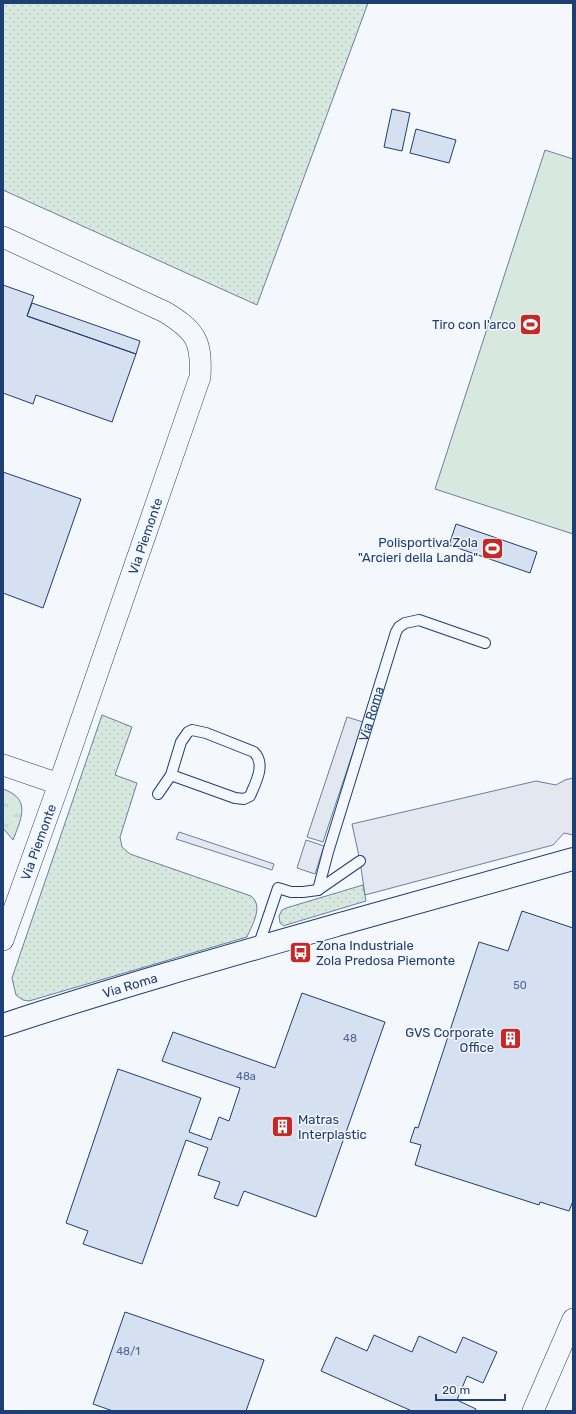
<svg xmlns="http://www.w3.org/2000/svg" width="576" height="1414" font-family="Rubik,sans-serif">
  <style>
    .grass { fill: url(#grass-dots); stroke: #687fa3 }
    .park { fill: url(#park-tufts); stroke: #687fa3 }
    .garden { fill: #d7e8df; stroke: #687fa3 }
    .parking { fill: #e3e8f0; stroke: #687fa3 }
    .building { fill: #d5e0f0; stroke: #1d3f73 }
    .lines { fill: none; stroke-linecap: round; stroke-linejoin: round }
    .service-casing { stroke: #1d3f73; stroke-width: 12 }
    .minor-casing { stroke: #1d3f73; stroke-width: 22 }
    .tertiary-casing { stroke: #1d3f73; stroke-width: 24 }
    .service { stroke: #f4f7fb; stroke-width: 10 }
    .minor { stroke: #f4f7fb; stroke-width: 21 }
    .tertiary { stroke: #f4f7fb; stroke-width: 22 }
    .labels { text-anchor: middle; stroke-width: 3; stroke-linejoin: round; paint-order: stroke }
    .number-label { font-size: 11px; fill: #4b6792 }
    .poi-label { font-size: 13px; fill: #1d3f73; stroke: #f4f7fb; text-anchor: end }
    .street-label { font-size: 13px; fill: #1d3f73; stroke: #f4f7fb }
  </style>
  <defs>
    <pattern id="grass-dots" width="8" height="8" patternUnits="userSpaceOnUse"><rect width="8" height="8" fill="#d7e8df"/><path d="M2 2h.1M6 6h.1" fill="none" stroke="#b8c8c3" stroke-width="1.8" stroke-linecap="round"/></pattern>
    <pattern id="park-tufts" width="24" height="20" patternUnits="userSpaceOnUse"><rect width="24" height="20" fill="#d7e8df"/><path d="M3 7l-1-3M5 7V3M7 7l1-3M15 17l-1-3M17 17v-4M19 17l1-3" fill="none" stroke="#b8c8c3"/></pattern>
  </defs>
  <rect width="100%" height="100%" fill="#f4f7fb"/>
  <path class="grass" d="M3 3H368L257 305 3 190Z
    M102 715 132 727 115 775 137 783 120 837 122 847 130 854 251 896C264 906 252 925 247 937L29 1001 23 1000 16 995 12 978Z
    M363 885 366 901 286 925 284 926 280 923 279 916 282 910 286 908Z"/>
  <path class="park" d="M3 789C32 799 21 819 13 840L3 828Z"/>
  <path class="garden" d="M545 150 573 159V534L435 489Z"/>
  <path class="parking" d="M347 717 363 722 323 842 307 837Z
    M573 778V835L564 833 553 845 365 895 360 861 352 824 536 781 556 785 565 780Z
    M179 832 274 864 272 870 176 839Z
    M306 840 324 846 315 874 297 868Z"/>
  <path class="building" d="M392 109 410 113 402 151 384 147Z
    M416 129 456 140 449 163 410 153Z
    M3 285 34 296 27 316 136 354 112 422 36 395 33 404 3 393Z
    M32 303 140 341 136 354 27 316Z
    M3 472 81 499 43 608 3 593Z
    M456 524 537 552 530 573 449 545Z
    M522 911 573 928V1201L569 1211 540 1202 539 1205 415 1165 421 1145 410 1142 415 1127 418 1128 479 942 508 951Z
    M302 993 385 1022 316 1217 244 1191 238 1206 214 1198 220 1182 198 1175 208 1148 186 1140 142 1264 83 1244 88 1231 66 1223 118 1069 201 1098 189 1132 211 1140 219 1117 229 1121 240 1088 162 1061 173 1032 275 1068Z
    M125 1312 264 1360 246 1411H113L93 1404Z
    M374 1335 412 1352 419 1336 456 1353 463 1337 497 1352 483 1383 467 1376 457 1400 476 1409 475 1411H412L321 1371 336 1337 367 1351Z"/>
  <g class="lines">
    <defs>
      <g id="service">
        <path d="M158 794 171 775 235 798 244 799 250 796C256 782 266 764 254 752L206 733 192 730 188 732 181 742 171 775"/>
        <path id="s1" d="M318 890 328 852 396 632 399 627 405 623 419 620 485 643"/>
        <path d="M258 947 278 888 291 892H303L318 890 360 861"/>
      </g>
      <path id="minor" d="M3 237 165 312C196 331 202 341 200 377L59 784 3 940
        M3 765 59 784
        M533 1411 573 1319"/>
      <g id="tertiary">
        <path id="s2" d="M3 1025C118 987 235 954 351 921 425 900 499 879 573 859"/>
      </g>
    </defs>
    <use href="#service" class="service-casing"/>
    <use href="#minor" class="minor-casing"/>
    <use href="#tertiary" class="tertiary-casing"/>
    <use href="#service" class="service"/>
    <use href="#minor" class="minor"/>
    <use href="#tertiary" class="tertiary"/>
  </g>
  <defs>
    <symbol id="stadium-square" viewBox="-11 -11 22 22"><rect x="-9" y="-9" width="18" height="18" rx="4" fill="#c62828" stroke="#f4f7fb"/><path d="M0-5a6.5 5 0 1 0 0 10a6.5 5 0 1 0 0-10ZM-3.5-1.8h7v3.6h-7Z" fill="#fff"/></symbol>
    <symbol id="bus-square" viewBox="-11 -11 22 22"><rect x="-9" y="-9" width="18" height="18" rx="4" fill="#c62828" stroke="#f4f7fb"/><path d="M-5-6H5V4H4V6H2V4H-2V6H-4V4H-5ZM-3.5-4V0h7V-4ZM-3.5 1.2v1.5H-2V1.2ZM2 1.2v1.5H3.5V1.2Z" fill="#fff"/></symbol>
    <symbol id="building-square" viewBox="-11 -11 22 22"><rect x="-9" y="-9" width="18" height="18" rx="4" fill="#c62828" stroke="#f4f7fb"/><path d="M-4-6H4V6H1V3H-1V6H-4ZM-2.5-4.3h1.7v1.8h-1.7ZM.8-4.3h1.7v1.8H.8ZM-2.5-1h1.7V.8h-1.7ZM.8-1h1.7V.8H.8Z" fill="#fff"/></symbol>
  </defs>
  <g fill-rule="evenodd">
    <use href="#stadium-square" x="518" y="312" width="25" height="25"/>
    <use href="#stadium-square" x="480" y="536" width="25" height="25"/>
    <use href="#bus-square" x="288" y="940" width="25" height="25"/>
    <use href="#building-square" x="498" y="1026" width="25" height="25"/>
    <use href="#building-square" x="270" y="1114" width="25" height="25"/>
  </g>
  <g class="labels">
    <g class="number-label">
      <text x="520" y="989">50</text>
      <text x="350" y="1042">48</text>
      <text x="246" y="1080">48a</text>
      <text x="128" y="1355">48/1</text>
    </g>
    <g class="poi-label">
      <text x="516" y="329">Tiro con l'arco</text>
      <text x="478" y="547">Polisportiva Zola<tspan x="478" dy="15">"Arcieri della Landa"</tspan></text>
      <text x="316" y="950" text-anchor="start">Zona Industriale<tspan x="316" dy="15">Zola Predosa Piemonte</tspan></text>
      <text x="494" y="1037">GVS Corporate<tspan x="494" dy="15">Office</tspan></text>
      <text x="298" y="1124" text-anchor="start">Matras<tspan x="298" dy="15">Interplastic</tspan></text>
    </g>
    <g class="street-label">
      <text transform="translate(145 536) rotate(-71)" y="5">Via Piemonte</text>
      <text dy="5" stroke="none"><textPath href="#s1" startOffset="184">Via Roma</textPath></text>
      <text transform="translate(38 842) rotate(-70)" y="5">Via Piemonte</text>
      <text dy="5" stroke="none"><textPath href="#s2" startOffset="133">Via Roma</textPath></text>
    </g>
  </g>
  <rect width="576" height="1414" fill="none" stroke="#1d3f73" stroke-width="8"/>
  <path d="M436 1394v6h69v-6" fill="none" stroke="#1d3f73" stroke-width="2"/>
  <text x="442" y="1394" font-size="12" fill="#1d3f73" stroke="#f4f7fb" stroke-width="3" paint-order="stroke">20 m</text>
</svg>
